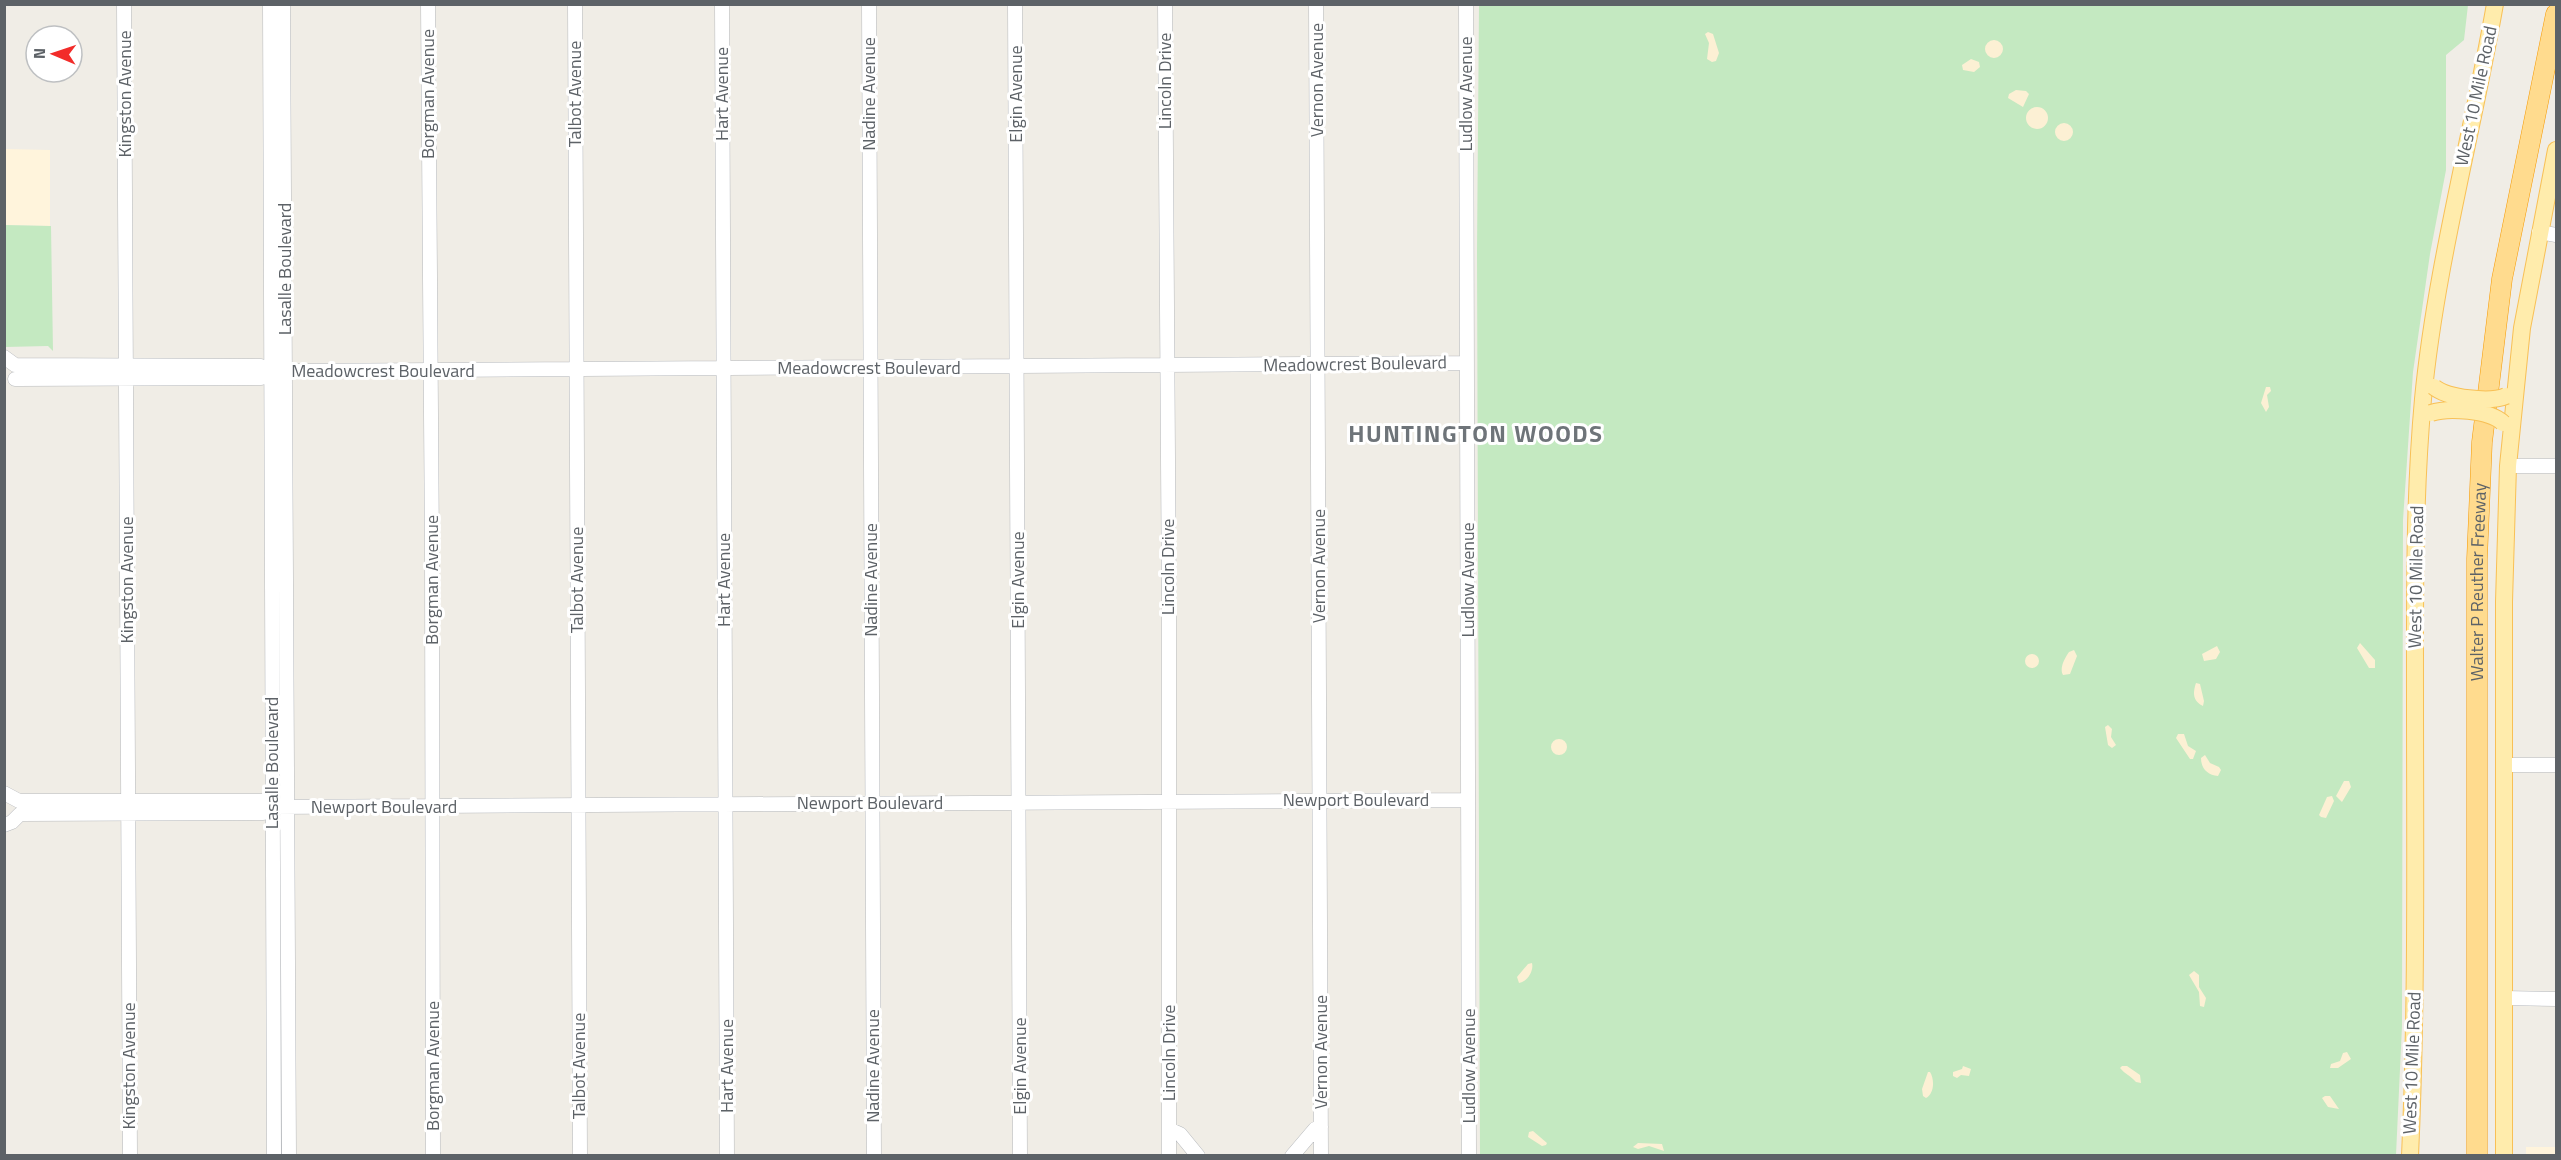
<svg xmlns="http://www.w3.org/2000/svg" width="2561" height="1160" font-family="'Titillium Web',sans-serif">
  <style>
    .commercial { fill: #fff4dc }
    .green { fill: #c4e9c1 }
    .sand { fill: #fcf0d4 }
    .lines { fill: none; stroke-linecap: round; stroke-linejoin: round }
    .minor-casing { stroke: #b6b9bd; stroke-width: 15 }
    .major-casing { stroke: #f8c056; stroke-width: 18 }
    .highway-casing { stroke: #f69900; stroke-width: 21 }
    .minor { stroke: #fff; stroke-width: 14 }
    .major { stroke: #ffecac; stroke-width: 16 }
    .highway { stroke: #ffdb8e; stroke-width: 20 }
    .major-bridge-casing { stroke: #f8c056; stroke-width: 18; stroke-linecap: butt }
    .major-bridge { stroke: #ffecac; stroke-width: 16 }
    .labels { text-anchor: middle; stroke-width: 6; stroke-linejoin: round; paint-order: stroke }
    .street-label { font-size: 18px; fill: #5d6267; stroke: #fff }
    .district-label { font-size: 24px; font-weight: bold; letter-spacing: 1.5px; fill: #6e7479; stroke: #fff }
  </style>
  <rect width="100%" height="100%" fill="#f0ede6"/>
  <path class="commercial" d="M5 149 50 150V226L5 225Z
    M2526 1147H2556V1155H2526Z"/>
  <path class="green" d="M1479 5H2468L2464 40 2446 55V170L2430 254 2413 372 2403 520 2402 1026 2396 1155H1480L1477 252Z
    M5 225 51 226 53 351 48 346 5 347Z"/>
  <path class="sand" d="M1708 32 1713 34 1719 53 1716 61 1712 62 1707 59 1709 43 1705 34Z
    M1985 49a9 9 0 1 1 18 0a9 9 0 1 1-18 0Z
    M1971 59 1979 62 1980 67 1974 72 1963 70 1962 65Z
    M2016 90 2026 91 2029 94 2023 107 2008 98 2009 94Z
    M2026 118a11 11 0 1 1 22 0a11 11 0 1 1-22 0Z
    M2055 132a9 9 0 1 1 18 0a9 9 0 1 1-18 0Z
    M2266 387H2270L2271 391 2267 395 2269 407 2266 412 2261 403Z
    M2360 643 2375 660V668H2369L2357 648Z
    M2217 646 2220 652 2216 659 2204 661 2202 654Z
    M2074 650 2077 656 2070 674 2063 675C2059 668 2065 658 2069 652Z
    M2025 661a7 7 0 1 1 14 0a7 7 0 1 1-14 0Z
    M2196 683 2200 684 2204 701 2203 706C2192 701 2193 692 2196 683Z
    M2108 725 2112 729 2111 737 2116 745 2112 748 2108 745 2105 727Z
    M2178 734H2184L2188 746 2196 751 2193 759H2190L2176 738Z
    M1551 747a8 8 0 1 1 16 0a8 8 0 1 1-16 0Z
    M2205 755 2210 763 2219 767 2221 770 2218 776C2208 775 2201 769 2201 758Z
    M2344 781H2349L2351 787 2342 802 2336 796Z
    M2332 796 2334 801 2326 818 2321 817 2319 815 2327 797Z
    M1532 963C1534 971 1527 982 1519 983L1517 977 1528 964Z
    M2194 971 2199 975V987L2206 998 2204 1007 2200 1006 2199 992 2189 975Z
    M2347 1052 2351 1059 2338 1068H2330L2331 1064 2340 1061 2343 1053Z
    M1963 1066 1971 1069 1969 1076 1961 1075 1957 1078 1953 1076V1072L1962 1069Z
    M2122 1066H2127L2140 1075 2141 1083 2136 1082C2131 1076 2125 1074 2120 1068Z
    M1928 1072H1930C1935 1080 1934 1094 1926 1098L1923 1096 1922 1089Z
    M2325 1096H2330L2339 1109 2328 1107 2322 1098Z
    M1533 1131 1547 1143 1546 1145 1542 1146 1528 1137 1529 1132Z
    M1638 1143 1662 1144 1664 1151 1649 1146 1638 1149 1633 1147Z"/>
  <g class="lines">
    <defs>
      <path id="minor" d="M124 4 130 1156
        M270 4 274 1156
        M283 4 289 1156
        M428 4 432 551 433 1156
        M575 4 580 1156
        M722 4 727 1156
        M869 4 874 1156
        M1015 4 1020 1156
        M1165 4 1169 611V1156
        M1316 4 1321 1156
        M1466 4 1469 1156
        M2539 232 2556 235
        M4 357 15 365 261 366 272 371H295L1467 363
        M15 379 261 378 272 371
        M2508 466H2556
        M2504 765H2556
        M4 793 19 801H263L272 807 263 813 20 814 12 822 4 825
        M272 807 1468 800
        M2504 998 2556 999
        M1169 1129 1180 1134 1198 1156
        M1292 1156 1315 1129 1321 1127"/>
      <path id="major" d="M2410 1156C2417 1002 2415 849 2415 696 2415 597 2414 498 2423 399 2436 265 2472 136 2495 4
        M2504 1156V602L2508 466 2522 328 2556 150"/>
      <g id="highway">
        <path id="s1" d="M2477 1156V559L2482 442 2502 279 2556 14"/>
      </g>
    </defs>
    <use href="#minor" class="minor-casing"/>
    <use href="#major" class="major-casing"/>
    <use href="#highway" class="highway-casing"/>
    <use href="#minor" class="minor"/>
    <use href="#major" class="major"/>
    <use href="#highway" class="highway"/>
    <defs>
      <path id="major-bridge" d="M2434 387C2447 398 2490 403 2506 396
        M2431 413C2448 407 2490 410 2503 423"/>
    </defs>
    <use href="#major-bridge" class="major-bridge-casing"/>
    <use href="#major-bridge" class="major-bridge"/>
  </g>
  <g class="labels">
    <g class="street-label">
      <text transform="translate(1317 80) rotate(-90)" y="6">Vernon Avenue</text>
      <text transform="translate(1165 81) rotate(-90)" y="6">Lincoln Drive</text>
      <text transform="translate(125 94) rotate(-90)" y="6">Kingston Avenue</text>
      <text transform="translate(428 94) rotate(-90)" y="6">Borgman Avenue</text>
      <text transform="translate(575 94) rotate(-90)" y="6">Talbot Avenue</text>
      <text transform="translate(722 94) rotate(-90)" y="6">Hart Avenue</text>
      <text transform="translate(869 94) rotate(-90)" y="6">Nadine Avenue</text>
      <text transform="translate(1016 94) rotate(-90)" y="6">Elgin Avenue</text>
      <text transform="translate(1466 94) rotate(-90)" y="6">Ludlow Avenue</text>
      <text transform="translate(2476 96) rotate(-78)" y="6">West 10 Mile Road</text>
      <text transform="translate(285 269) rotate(-90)" y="6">Lasalle Boulevard</text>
      <text transform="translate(1355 364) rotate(-1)" y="6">Meadowcrest Boulevard</text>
      <text x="869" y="374">Meadowcrest Boulevard</text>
      <text x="383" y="377">Meadowcrest Boulevard</text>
      <text transform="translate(1319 566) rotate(-90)" y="6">Vernon Avenue</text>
      <text transform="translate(1168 567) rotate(-90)" y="6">Lincoln Drive</text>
      <text transform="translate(2416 577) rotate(-89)" y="6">West 10 Mile Road</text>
      <text transform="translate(127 580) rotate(-90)" y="6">Kingston Avenue</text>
      <text transform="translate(432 580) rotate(-90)" y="6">Borgman Avenue</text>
      <text transform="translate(577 580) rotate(-90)" y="6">Talbot Avenue</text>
      <text transform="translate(724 580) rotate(-90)" y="6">Hart Avenue</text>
      <text transform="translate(871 580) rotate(-90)" y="6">Nadine Avenue</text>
      <text transform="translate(1018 580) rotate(-90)" y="6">Elgin Avenue</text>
      <text transform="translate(1468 580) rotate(-90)" y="6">Ludlow Avenue</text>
      <text dy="6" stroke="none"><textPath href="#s1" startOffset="574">Walter P Reuther Freeway</textPath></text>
      <text transform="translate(272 763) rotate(-90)" y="6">Lasalle Boulevard</text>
      <text x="1356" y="806">Newport Boulevard</text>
      <text x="870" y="809">Newport Boulevard</text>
      <text x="384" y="813">Newport Boulevard</text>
      <text transform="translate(1321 1052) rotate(-90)" y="6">Vernon Avenue</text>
      <text transform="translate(1169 1053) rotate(-90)" y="6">Lincoln Drive</text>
      <text transform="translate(2412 1063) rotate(-88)" y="6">West 10 Mile Road</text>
      <text transform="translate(129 1066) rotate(-90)" y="6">Kingston Avenue</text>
      <text transform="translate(433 1066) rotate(-90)" y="6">Borgman Avenue</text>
      <text transform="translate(579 1066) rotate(-90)" y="6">Talbot Avenue</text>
      <text transform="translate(727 1066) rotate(-90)" y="6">Hart Avenue</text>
      <text transform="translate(873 1066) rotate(-90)" y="6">Nadine Avenue</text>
      <text transform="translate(1020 1066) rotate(-90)" y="6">Elgin Avenue</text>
      <text transform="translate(1469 1066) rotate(-90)" y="6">Ludlow Avenue</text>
    </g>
    <g class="district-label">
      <text x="1476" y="442">HUNTINGTON WOODS</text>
    </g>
  </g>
  <rect width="2561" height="1160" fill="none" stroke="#5d6267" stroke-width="12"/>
  <g transform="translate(54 54) rotate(272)"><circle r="28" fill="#ffffff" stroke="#bec0c2" stroke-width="1.5"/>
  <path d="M0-4.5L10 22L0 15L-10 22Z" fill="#f22c2a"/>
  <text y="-9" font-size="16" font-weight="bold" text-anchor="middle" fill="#5d6267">N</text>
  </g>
</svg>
